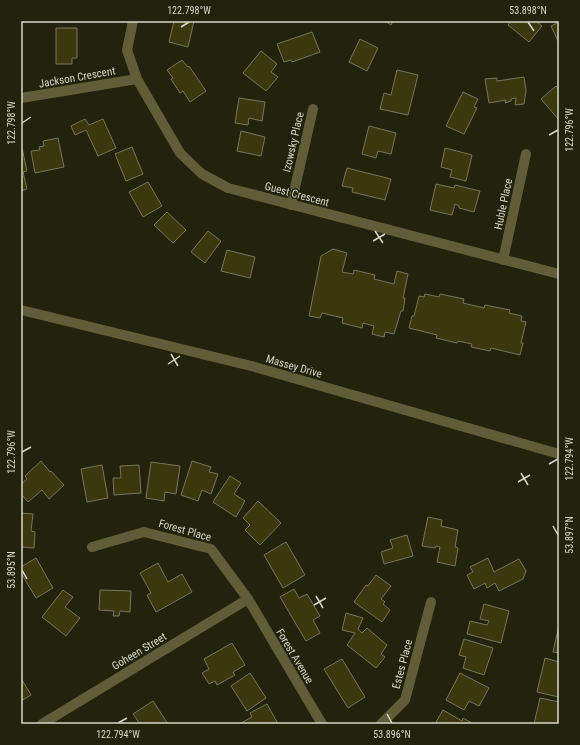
<svg xmlns="http://www.w3.org/2000/svg" width="580" height="745" font-family="'Roboto Condensed',sans-serif">
  <style>
    .building { fill: #3a380c; stroke: #777760 }
    .lines { fill: none; stroke-linecap: round; stroke-linejoin: round }
    .street { stroke: #5f5e39; stroke-width: 10 }
    .ticks { fill: none; stroke: #d7d7ca; stroke-width: 1.5 }
    .labels { text-anchor: middle; stroke-width: 3; stroke-linejoin: round; paint-order: stroke }
    .street-label { font-size: 11px; fill: #d7d7ca; stroke: #22220d }
    .neatline { fill: none; stroke: #d7d7ca; stroke-width: 1.5 }
    .ticks-label { font-size: 10px; text-anchor: middle; fill: #d7d7ca }
  </style>
  <rect width="100%" height="100%" fill="#22220d"/>
  <path class="building" d="M174 21H194L188 47 169 42Z
    M385 21H393L391 25Z
    M511 21H538L537 22 542 26 529 42 508 25Z
    M559 22V43L551 26Z
    M56 28H77V58H72V64H56Z
    M312 32 320 52 292 62 291 60 284 62 277 44Z
    M360 39 378 48 367 71 349 62Z
    M261 51 277 64 271 72 278 77 266 91 243 73Z
    M182 60 188 67 189 66 206 91 190 102 183 91 180 93 171 79 173 78 167 70Z
    M397 70 418 75 408 115 380 109 384 93 391 95Z
    M524 77 526 91 524 104 515 105 516 98 511 99V101L505 103 506 100 489 103 485 79 497 78V81Z
    M556 86 559 90V120L541 99Z
    M463 92 478 99 474 107 477 108 464 134 446 126Z
    M239 98 265 102 262 121 249 118 248 125 235 123Z
    M85 119 89 125 103 119 116 148 98 156 86 130 75 135 71 126Z
    M369 126 396 133 391 154 378 151 376 158 362 154Z
    M241 131 265 137 261 156 237 151Z
    M58 138 64 167 35 173 31 151 40 150 39 147 44 146 43 141Z
    M132 147 143 174 126 181 115 154Z
    M22 148 27 171 23 172 27 189 21 191Z
    M445 148 472 155 466 181 450 177 452 170 441 167Z
    M347 168 391 179 385 200 352 192 353 188 342 186Z
    M148 182 162 206 143 217 129 192Z
    M436 184 454 188 455 185 480 191 474 212 459 208V206L455 204 452 215 430 210Z
    M167 212 186 230 173 243 154 225Z
    M208 231 221 241 205 263 191 252Z
    M333 249 347 253 342 272 353 274 354 270 375 275 374 279 394 284 397 271 408 274 403 298H405L403 311H401L394 334 385 332 384 337 372 334 374 326 363 323 362 328 342 323 343 318 322 313 320 318 309 316 321 256Z
    M227 250 255 257 250 278 221 271Z
    M425 294 439 297 440 294 464 299 463 303 484 308 485 305 510 310 509 313 522 316 521 321 526 322 521 343H523L520 355 491 348 490 351 471 347 472 344 458 341 457 343 436 338 437 335 409 328 412 316H414L419 296 424 297Z
    M41 461 50 472 51 471 64 485 49 499 42 490 28 502 21 494V484L27 479 25 476Z
    M192 461 211 467 209 472 218 474 211 494 202 490 198 501 181 495Z
    M151 462 180 466 176 494 165 492 164 501 146 498Z
    M102 465 108 498 87 502 81 469Z
    M139 465 141 493 114 495 113 478H121L120 466Z
    M230 476 241 483 234 494 245 501 236 517 213 502Z
    M258 501 281 523 260 545 245 530 250 525 243 518Z
    M21 513 33 514 31 531 35 532 34 548 21 547Z
    M428 517 442 520 441 526 458 530 455 547 458 548 455 566 437 562 440 547 436 546 435 548 422 546Z
    M407 535 413 556 384 564 381 552 393 548 390 540Z
    M286 542 305 575 283 588 264 555Z
    M36 558 53 588 36 598 21 573V567Z
    M488 558 494 572 519 559 526 571 523 579 499 591 495 583 487 588 485 583 474 589 467 575 473 572 470 567Z
    M158 563 168 582 182 574 192 592 156 612 147 595 151 593 140 573Z
    M376 575 391 586 381 599 385 602 383 604 390 610 382 622 354 602 366 585 368 586Z
    M294 589 299 598 307 594 320 616 313 620 320 633 306 641 280 597Z
    M63 590 73 597 65 607 80 618 66 636 42 617Z
    M100 590 131 591 130 612 120 611 119 616H113L114 611 99 610Z
    M484 604 509 611 501 643 467 634 470 621 487 625 489 621 480 619Z
    M346 613 363 618 358 629 362 633 367 628 387 645 381 654 385 657 376 668 347 645 355 633 342 630Z
    M559 625V653L553 652Z
    M464 639 493 648 484 675 463 668 466 657 459 655Z
    M232 643 245 665 233 672 235 675 217 685 215 681 209 684 202 673 209 669 204 659Z
    M545 658 559 662 558 679 559 697 537 692Z
    M342 659 365 697 348 708 324 669Z
    M250 673 266 698 247 711 231 686Z
    M460 673 489 688 479 706 469 701 464 710 446 700Z
    M21 678 31 695 21 701Z
    M540 698 559 702 558 724H534Z
    M153 701 168 724H140L133 714Z
    M267 704 277 722 273 724H242L241 723 252 717 250 713Z
    M443 710 462 721 463 718 472 723 439 724 436 722Z"/>
  <g class="lines">
    <path class="street" d="M133 21 127 50 137 79 180 153 202 174 228 188 559 274
      M21 98 137 79
      M291 205 313 109
      M503 260 526 154
      M21 310 255 367 559 454
      M92 547 144 532 211 549 248 599 322 724
      M42 724 248 599
      M381 724 405 700 431 602"/>
  </g>
  <path class="ticks" d="M528 22 534 31M181 27 189 22M22 123 31 117M549 135 558 130M375 231 383 243M373 241 385 234M171 354 178 366M168 364 180 356M22 452 31 447M549 464 558 459M521 473 528 485M518 482 530 475M553 526 558 535M22 570 27 579M316 596 323 608M314 605 326 598M387 714 392 723M118 723 127 718"/>
  <g class="labels">
    <g class="street-label">
      <text transform="translate(77 77) rotate(-10)" y="4">Jackson Crescent</text>
      <text transform="translate(293 142) rotate(-77)" y="4">Izowsky Place</text>
      <text transform="translate(297 194) rotate(15)" y="4">Guest Crescent</text>
      <text transform="translate(503 204) rotate(-78)" y="4">Huble Place</text>
      <text transform="translate(294 366) rotate(16)" y="4">Massey Drive</text>
      <text transform="translate(185 530) rotate(16)" y="4">Forest Place</text>
      <text transform="translate(139 651) rotate(-31)" y="4">Goheen Street</text>
      <text transform="translate(295 656) rotate(59)" y="4">Forest Avenue</text>
      <text transform="translate(402 664) rotate(-75)" y="4">Estes Place</text>
    </g>
  </g>
  <rect width="580" height="745" fill="none" stroke="#22220d" stroke-width="44"/>
  <rect x="22" y="22" width="536" height="701" class="neatline"/>
  <g class="ticks-label">
    <text x="189" y="14">122.798°W</text>
    <text x="528" y="14">53.898°N</text>
    <text transform="translate(11 123) rotate(-90)" y="4">122.798°W</text>
    <text transform="translate(569 130) rotate(-90)" y="4">122.796°W</text>
    <text transform="translate(11 452) rotate(-90)" y="4">122.796°W</text>
    <text transform="translate(569 459) rotate(-90)" y="4">122.794°W</text>
    <text transform="translate(569 535) rotate(-90)" y="4">53.897°N</text>
    <text transform="translate(11 570) rotate(-90)" y="4">53.895°N</text>
    <text x="118" y="738">122.794°W</text>
    <text x="392" y="738">53.896°N</text>
  </g>
</svg>
